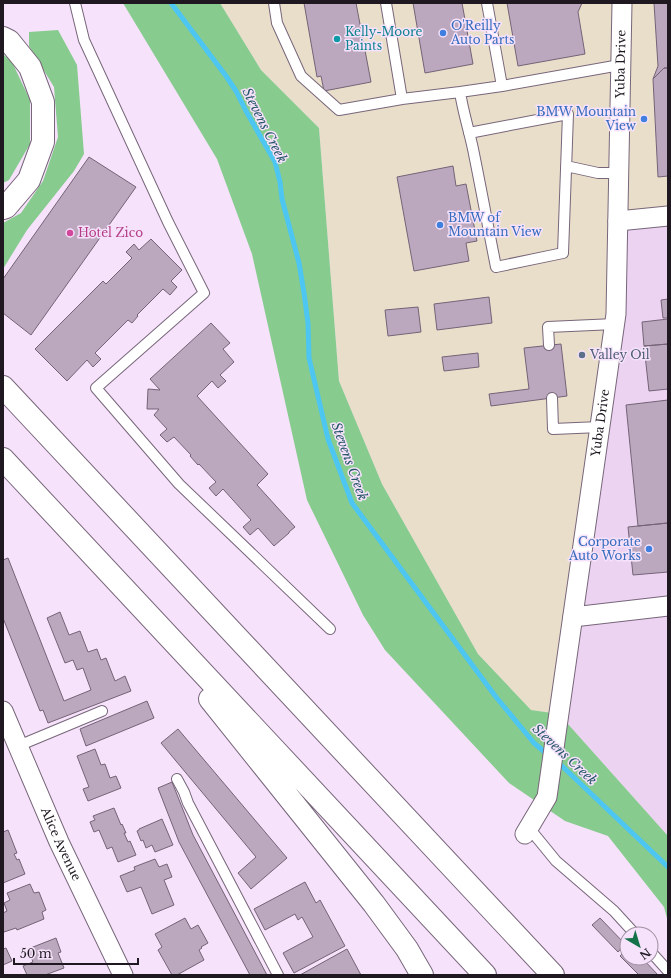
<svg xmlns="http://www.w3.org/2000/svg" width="671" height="978" font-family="'Libre Baskerville',serif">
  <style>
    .commercial { fill: #e9deca }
    .built { fill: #ecd3f1 }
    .green { fill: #87cb8e }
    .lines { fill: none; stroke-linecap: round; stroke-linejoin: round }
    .stream { stroke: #4dc6f2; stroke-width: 5 }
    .building { fill: #bba8be; stroke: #746377 }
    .service-casing { stroke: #77667a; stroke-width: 12 }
    .minor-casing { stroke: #77667a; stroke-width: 21 }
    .motorway-casing { stroke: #77667a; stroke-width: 24 }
    .service { stroke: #fff; stroke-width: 10 }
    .minor { stroke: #fff; stroke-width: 19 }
    .motorway { stroke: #fff; stroke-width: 22 }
    .shop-dot { fill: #3f7fe0; stroke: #f6e2fa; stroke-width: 1.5 }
    .culture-dot { fill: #0f9aa8; stroke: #f6e2fa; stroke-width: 1.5 }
    .hotel-dot { fill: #d1479c; stroke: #f6e2fa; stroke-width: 1.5 }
    .service-dot { fill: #5c6f8a; stroke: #f6e2fa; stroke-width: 1.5 }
    .labels { text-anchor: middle; stroke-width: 3; stroke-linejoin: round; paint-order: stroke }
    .shop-label { font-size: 12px; fill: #366cbe; stroke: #f6e2fa; text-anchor: start }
    .culture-label { font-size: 12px; fill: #0d838f; stroke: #f6e2fa; text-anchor: start }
    .street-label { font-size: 12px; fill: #1f1821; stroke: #f6e2fa }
    .hotel-label { font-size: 12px; fill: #b23c85; stroke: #f6e2fa; text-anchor: start }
    .service-label { font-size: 12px; fill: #4e5e75; stroke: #f6e2fa; text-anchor: start }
    .water-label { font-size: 13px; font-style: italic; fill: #255769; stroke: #f6e2fa }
  </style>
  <rect width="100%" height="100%" fill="#f6e2fa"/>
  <path class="commercial" d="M220 3H668V217L559 714 531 710 478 654 382 484 339 381 319 128 261 70Z"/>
  <path class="built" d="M668 217V836L559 714 618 221Z"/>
  <path class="green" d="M123 3H220L261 70 319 128 339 381 382 484 478 654 531 710 559 714 668 836V922L664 907 608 836 565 821 509 783 385 650 363 615 307 500 252 254 217 159Z
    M58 30 77 65 84 154 74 171 27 230 3 269V223L21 213 43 181 58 137 54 87 29 46V32Z
    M3 54 12 62 30 100V144L9 180 3 183Z"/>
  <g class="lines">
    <path class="stream" d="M171 3 226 76 236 91 246 111 275 162 280 182 282 199 299 263 304 293 308 323 309 358 328 439 352 503 496 697 534 743 548 755
      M556 761 562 766 668 867"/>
  </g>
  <path class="building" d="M304 3H356L371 82 324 91 321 76 317 77Z
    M413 3H462L473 64 425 73Z
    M507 3H582L578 12 585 54 518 66Z
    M654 3H668V68H664L653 79 658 66Z
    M664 68H668V176L658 177 653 79Z
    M89 157 136 187 31 335 3 313V279Z
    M453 166 456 186 466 184 477 241 466 243 469 261 414 271 397 177Z
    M151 239 182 270 171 281 177 287 170 295 163 289 137 315 138 316 132 323 128 320 95 353 101 359 93 367 87 360 67 381 35 349 103 281 106 284 132 258 126 252 134 244 139 250Z
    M489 297 492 323 437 330 434 304Z
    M668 299V318H663L661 300Z
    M418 307 421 332 388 336 385 310Z
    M668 319V344L644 346 642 322Z
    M211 323 230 343 223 349 234 362 220 375 226 381 218 388 212 381 197 396 268 474 257 485 295 527 289 532V533L274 546 258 528 250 535 243 527 251 520 223 489 216 496 209 488 216 482 199 464 198 465 190 456 191 455 174 437 167 442 160 435 167 429 154 415 159 409H147L148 389 160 390 150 379Z
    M561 344 567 396 491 406 489 394 529 389 524 348Z
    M668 344V389L649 391 644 346Z
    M478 353 479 367 444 371 442 357Z
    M668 400V523L638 526 626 405Z
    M668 523V572L633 575 628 527Z
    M8 558 64 701 91 690 83 668 77 670 73 660 65 663 47 618 60 612 69 635 80 631 88 652 97 649 101 660 106 658 115 681 125 676 131 691 48 723 43 710 40 711 3 618V560Z
    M147 701 154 718 86 746 80 729Z
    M178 729 287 858 251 889 238 873 256 857 161 743Z
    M95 749 101 765 105 764 110 778 116 776 121 788 88 801 83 789 89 787 77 756Z
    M172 782 193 835 267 975H250L179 842 158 788Z
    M114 808 121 825 122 824 126 833H124L128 842 130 841 136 855 118 862 112 847 107 849 99 830 94 832 90 822 95 820 93 816Z
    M162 819 173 845 155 852 152 845 146 848 143 840 141 841 137 831 139 830V829Z
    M8 830 17 853 14 854 17 860 19 859 25 874 3 883V832Z
    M155 859 159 867 167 864 172 877 164 880 174 905 152 914 141 887 127 892 120 876 135 870 134 867Z
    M305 882 316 903 320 900 345 946 294 973 283 953 313 937 302 917 298 920 295 914 265 930 254 909Z
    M30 884 34 893 39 892 46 910 42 912 44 919 17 930 16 928 4 932 3 930V913L7 911 4 903 10 900 7 893Z
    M185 918 191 929 198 925 208 943 201 947 202 948 199 950 204 960 177 975H172L158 950 162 947 155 934Z
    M600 918 625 944 618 952 592 925Z
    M56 938 61 952 58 953 64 968 45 975H27L23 966 33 962 28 949Z
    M6 948 12 961 3 965V949Z
    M347 949 361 975H300Z
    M627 949V958H642L658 975H639L620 956Z"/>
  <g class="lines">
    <defs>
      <path id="service" d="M75 3 84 40 168 222 204 293 96 388 179 484 330 629
        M274 3 277 23 301 76 339 110 402 99 460 92 502 86 620 65
        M386 3 402 99
        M487 3 502 86
        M460 92C463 112 469 130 473 149 481 188 488 227 496 267L563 253 568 114 469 133
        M566 166 598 173H619
        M549 345 548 327 615 324
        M552 398 553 429 600 427
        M18 746 102 711
        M177 779 184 792 188 803 278 975
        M529 828 556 861 614 911 635 934
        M651 952 668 971"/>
      <g id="minor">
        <path d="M618 221 668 216"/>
        <path d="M573 617 668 606"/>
        <path id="s1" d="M3 711 59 842 123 975"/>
        <path id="s2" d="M525 834 547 797 616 314 622 3"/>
      </g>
      <path id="motorway" d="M3 38 9 41 30 67 43 102V142L29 180 6 207 3 208
        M3 387 553 975
        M3 459 485 975
        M210 699 374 904 407 949 422 975"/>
    </defs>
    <use href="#service" class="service-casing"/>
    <use href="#minor" class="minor-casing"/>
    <use href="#motorway" class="motorway-casing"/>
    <use href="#service" class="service"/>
    <use href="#minor" class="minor"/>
    <use href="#motorway" class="motorway"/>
  </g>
  <g class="shop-dot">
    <circle cx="443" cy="33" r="4"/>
    <circle cx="644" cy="119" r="4"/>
    <circle cx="440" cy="225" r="4"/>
    <circle cx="649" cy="549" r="4"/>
  </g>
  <circle class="culture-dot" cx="337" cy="39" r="4"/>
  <circle class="hotel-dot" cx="70" cy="233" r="4"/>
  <circle class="service-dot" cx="582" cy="355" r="4"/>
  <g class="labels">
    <g class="shop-label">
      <text x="451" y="30">O'Reilly<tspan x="451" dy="14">Auto Parts</tspan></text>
      <text x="636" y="116" text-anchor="end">BMW Mountain<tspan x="636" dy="14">View</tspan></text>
      <text x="448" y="222">BMW of<tspan x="448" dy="14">Mountain View</tspan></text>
      <text x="641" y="546" text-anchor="end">Corporate<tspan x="641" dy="14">Auto Works</tspan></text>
    </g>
    <g class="culture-label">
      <text x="345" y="36">Kelly-Moore<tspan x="345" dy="14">Paints</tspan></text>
    </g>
    <g class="street-label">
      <text dy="4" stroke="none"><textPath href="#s2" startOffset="781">Yuba Drive</textPath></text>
      <text dy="4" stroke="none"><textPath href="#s2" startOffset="421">Yuba Drive</textPath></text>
      <text dy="4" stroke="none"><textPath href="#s1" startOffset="145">Alice Avenue</textPath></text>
    </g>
    <g class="hotel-label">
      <text x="78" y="237">Hotel Zico</text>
    </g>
    <g class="service-label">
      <text x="590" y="359">Valley Oil</text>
    </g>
    <g class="water-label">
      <text transform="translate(265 125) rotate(63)" y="5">Stevens Creek</text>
      <text transform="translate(350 461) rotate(70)" y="5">Stevens Creek</text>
      <text transform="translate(565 754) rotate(43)" y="5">Stevens Creek</text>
    </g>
  </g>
  <rect width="671" height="978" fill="none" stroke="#1f1821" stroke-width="8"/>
  <g transform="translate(639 946) rotate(142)"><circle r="19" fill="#f6e2fa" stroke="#a091a3"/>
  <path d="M0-3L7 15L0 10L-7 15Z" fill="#137247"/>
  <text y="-6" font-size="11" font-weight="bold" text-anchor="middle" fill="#1f1821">N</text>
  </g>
  <path d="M14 958v6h124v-6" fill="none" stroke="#1f1821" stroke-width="2"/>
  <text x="20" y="958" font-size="12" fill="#1f1821" stroke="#f6e2fa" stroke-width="3" paint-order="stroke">50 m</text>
</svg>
